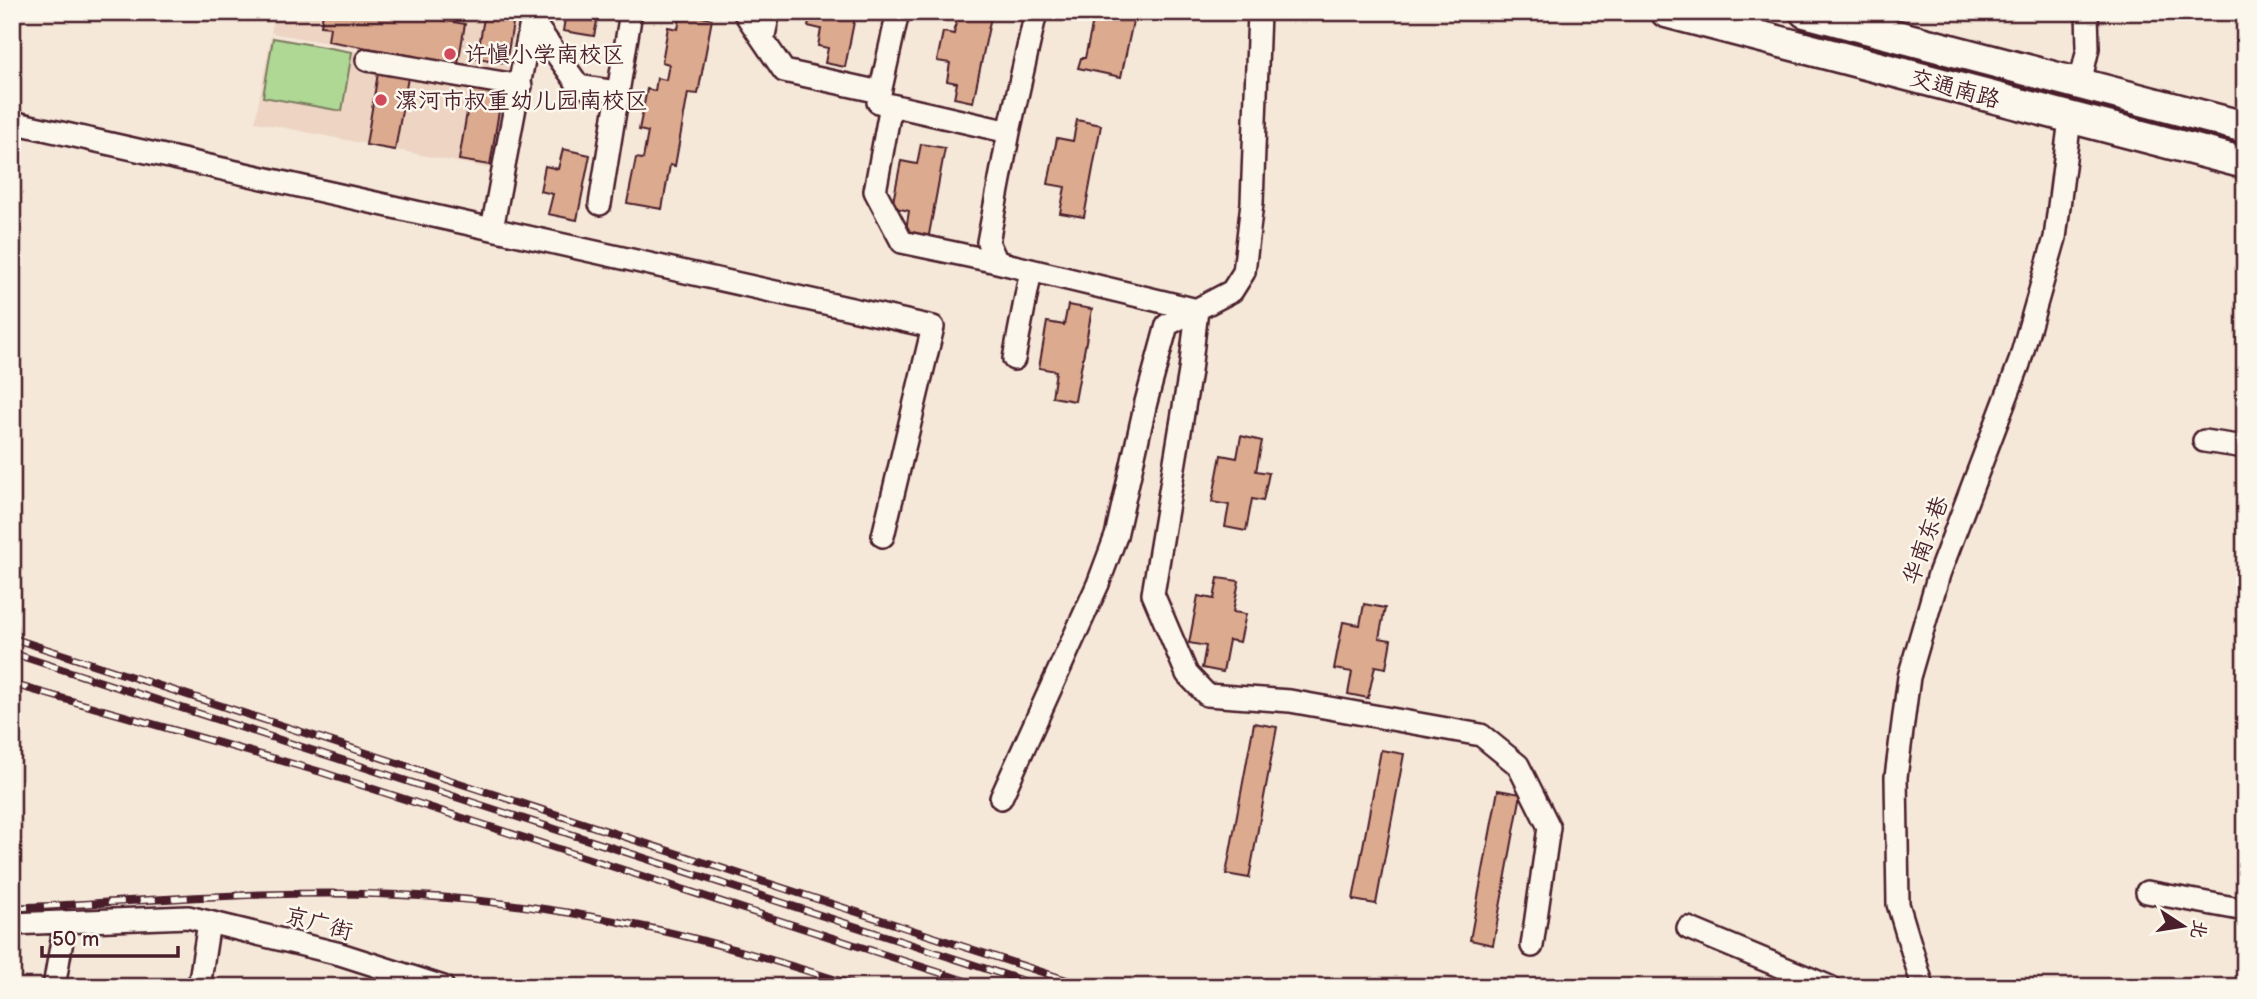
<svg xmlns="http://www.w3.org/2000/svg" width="2257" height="999" font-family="'Balsamiq Sans','LXGW WenKai TC',sans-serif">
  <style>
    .built { fill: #eed5c3 }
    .green { fill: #afd895; stroke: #7c7c60; stroke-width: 2 }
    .building { fill: #dcaa8f; stroke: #4a1f2b; stroke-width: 2 }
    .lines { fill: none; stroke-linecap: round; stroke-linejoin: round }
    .minor-casing { stroke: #4a1f2b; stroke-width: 26 }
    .secondary-casing { stroke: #4a1f2b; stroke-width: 35 }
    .minor { stroke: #fbf7ec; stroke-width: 21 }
    .secondary { stroke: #fbf7ec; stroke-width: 30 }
    .rail-casing { stroke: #4a1f2b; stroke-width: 8 }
    .rail { stroke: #fbf7ec; stroke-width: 5; stroke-dasharray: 16; stroke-linecap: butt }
    .poi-dot { fill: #d1495b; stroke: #fbf7ec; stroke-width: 2.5 }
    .labels { text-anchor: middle; stroke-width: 5; stroke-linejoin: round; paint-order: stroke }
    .poi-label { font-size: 23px; fill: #4a1f2b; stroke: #fbf7ec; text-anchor: start }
    .street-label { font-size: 23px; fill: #4a1f2b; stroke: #fbf7ec }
  </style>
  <rect width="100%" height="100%" fill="#f5e8d9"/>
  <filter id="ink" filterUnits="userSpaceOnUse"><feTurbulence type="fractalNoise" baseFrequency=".0143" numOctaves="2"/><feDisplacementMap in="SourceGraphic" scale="14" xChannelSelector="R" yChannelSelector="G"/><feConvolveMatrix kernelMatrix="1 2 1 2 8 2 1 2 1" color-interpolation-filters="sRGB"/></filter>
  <g filter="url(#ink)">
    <path class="built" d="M275 12H518L507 75 271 33Z
      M271 36 506 78 492 169 255 122Z"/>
    <path class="green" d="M273 38 352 52 342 111 263 97Z"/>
    <path class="building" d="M323 12H396L465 24 458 64 328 41 330 27 321 26Z
      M485 12H515L506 63 477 58Z
      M566 12H599L594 36 563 31Z
      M811 12H856L845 67 825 63 828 48 818 46 821 29 808 26Z
      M958 12H992L973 102 954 98 957 83 947 81 950 63 937 61 943 32 954 34Z
      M1135 12 1121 77 1078 68 1081 58H1085L1095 12Z
      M681 13 712 19 698 94 688 93 675 166 670 165 662 209 627 203 636 158 643 159 648 132 639 130 647 89 655 91 657 78 666 80 669 64 662 62 668 27 678 29Z
      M379 67 409 72 395 150 366 145Z
      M472 82 503 87 490 165 459 160Z
      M1077 120 1101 125 1084 217 1060 213 1065 187 1048 184 1057 138 1073 141Z
      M921 144 945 148 928 240 905 236 909 211 892 207 901 161 917 164Z
      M563 149 590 155 577 220 548 214 553 194 540 191 545 166 558 169Z
      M1068 305 1092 309 1075 401 1052 397 1056 371 1039 368 1047 322 1064 325Z
      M1241 436 1262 441 1256 471 1269 473 1263 501 1252 499 1246 531 1225 527 1229 505 1212 502 1221 455 1237 458Z
      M1218 578 1239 581 1233 612 1246 614 1240 642 1229 640 1223 672 1202 668 1206 646 1189 643 1198 596 1214 599Z
      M1364 604 1385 608 1379 638 1391 640 1386 668 1375 666 1368 698 1348 694 1352 672 1334 669 1343 622 1360 625Z
      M1254 723 1277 727 1249 878 1226 874Z
      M1381 750 1404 754 1376 904 1353 900Z
      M1498 790 1521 794 1493 945 1470 940Z"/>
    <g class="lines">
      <defs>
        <path id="minor" d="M744 12 784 71 880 92
          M898 12 878 102 1009 132 988 242 997 262 1197 310 1190 371 1153 594 1187 674 1207 695 1290 701 1481 735 1518 765 1549 827 1532 946
          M532 20 579 86 617 92
          M763 40 769 12
          M367 60 521 86
          M2080 84 2088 48 2087 12
          M891 105 875 191 902 242 997 262
          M12 122 492 229 533 12
          M1009 132 1036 12
          M600 204 631 12
          M492 229 933 327 883 536
          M1014 359 1031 270
          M2204 441 2245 447
          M1001 798 1098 584 1116 536 1146 402 1167 325 1232 291 1244 272 1252 203 1259 12
          M2147 892 2245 910
          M12 924 188 917 340 954 443 987
          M1688 928 1830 987
          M54 987 65 923
          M199 987 209 922
          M1923 987 1898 904 1896 777 1909 677 1939 574 2019 364 2055 238 2070 119"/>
        <path id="secondary" d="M1666 12 2245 163
          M1805 12 2245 127"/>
      </defs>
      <use href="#minor" class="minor-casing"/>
      <use href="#secondary" class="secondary-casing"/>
      <use href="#minor" class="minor"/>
      <use href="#secondary" class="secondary"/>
      <defs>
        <path id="rail" d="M12 638 1088 987
          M12 653 1042 987
          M12 684 321 772 984 987
          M12 908C148 901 284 888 420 896 489 900 561 910 630 924 708 939 784 964 860 987"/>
      </defs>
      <use href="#rail" class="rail-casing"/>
      <use href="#rail" class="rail"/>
    </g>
  </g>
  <g class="poi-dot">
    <circle cx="450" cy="54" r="7"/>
    <circle cx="381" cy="100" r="7"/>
  </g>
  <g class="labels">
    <g class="poi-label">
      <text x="464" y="62">许慎小学南校区</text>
      <text x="395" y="108">漯河市叔重幼儿园南校区</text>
    </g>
    <g class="street-label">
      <text transform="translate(1955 88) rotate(15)" y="8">交通南路</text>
      <text transform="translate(1925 540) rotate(-70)" y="8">华南东巷</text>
      <text transform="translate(319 923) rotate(15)" y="8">京广街</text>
    </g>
  </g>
  <rect width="2257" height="999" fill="none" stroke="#fbf7ec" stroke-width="42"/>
  <rect x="21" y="21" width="2215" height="957" fill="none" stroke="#4a1f2b" stroke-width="2.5" filter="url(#ink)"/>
  <g transform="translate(2183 926) rotate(102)" stroke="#fbf7ec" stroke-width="5" paint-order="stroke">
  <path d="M0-5L12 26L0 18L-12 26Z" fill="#4a1f2b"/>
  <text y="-10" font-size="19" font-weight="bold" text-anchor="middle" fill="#4a1f2b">北</text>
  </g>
  <path d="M42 946v10h136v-10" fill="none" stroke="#4a1f2b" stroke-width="3.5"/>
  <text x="52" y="946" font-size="21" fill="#4a1f2b" stroke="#fbf7ec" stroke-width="5" paint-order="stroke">50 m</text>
</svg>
